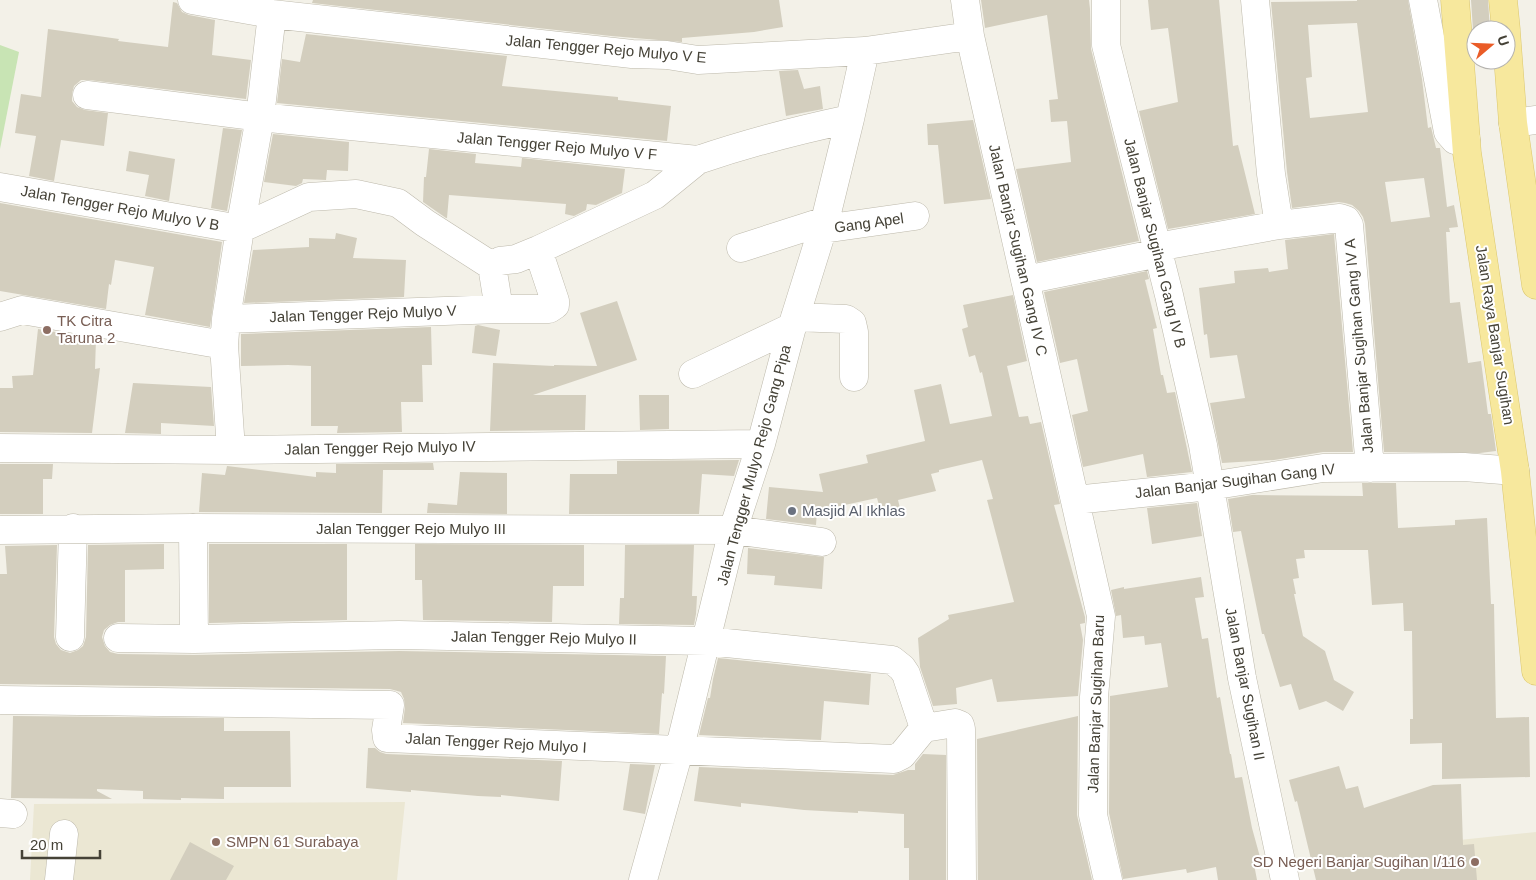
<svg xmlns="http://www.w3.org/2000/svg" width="1536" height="880" font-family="Arial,sans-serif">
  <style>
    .education { fill: #ebe7d3 }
    .green { fill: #c8e4b4 }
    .building { fill: #d3cebe; fill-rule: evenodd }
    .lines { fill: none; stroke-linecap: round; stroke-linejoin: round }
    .minor-casing { stroke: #bdb9ab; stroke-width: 29 }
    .major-casing { stroke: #dbc76e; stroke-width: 29 }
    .minor { stroke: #fff; stroke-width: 28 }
    .major { stroke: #f7e89d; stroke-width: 28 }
    .education-dot { fill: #8d6e63; stroke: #fff; stroke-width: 2 }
    .worship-dot { fill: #6b7280; stroke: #fff; stroke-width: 2 }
    .labels { text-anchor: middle; stroke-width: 4; stroke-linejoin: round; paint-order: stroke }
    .street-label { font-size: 15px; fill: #454237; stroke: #fff }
    .education-label { font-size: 15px; fill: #785e54; stroke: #fff; text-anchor: start }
    .worship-label { font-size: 15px; fill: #5b616d; stroke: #fff; text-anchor: start }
  </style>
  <rect width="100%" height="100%" fill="#f3f1e8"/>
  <path class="education" d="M405 802 397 880H30L34 804Z
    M1536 832V880H1416L1412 845Z"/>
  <path class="green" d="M0 45 19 52 0 149Z"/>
  <path class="building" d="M313 0H779L783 27 754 32 682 38V42L611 36 312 3Z
    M981 0H1089L1090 9 1091 49 1139 241 1037 262 1016 169 1071 162 1067 121 1051 122 1049 100 1058 99 1047 15 985 28Z
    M1148 0H1219L1233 146 1238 145 1255 214 1168 229 1139 111 1178 102 1168 28 1151 30Z
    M1357 0H1408L1422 79 1428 128 1431 127 1436 148H1440L1447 207 1454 205 1458 227 1449 228 1450 232H1446L1450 303 1460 302 1468 363 1481 361 1488 414H1491L1496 451 1480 453 1384 452 1365 224 1363 217 1359 211 1352 205 1345 203 1338 202 1292 208 1287 172 1271 2 1357 1ZM1357 23 1368 112 1310 118 1306 78 1312 77 1308 25ZM1424 178 1430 217 1391 222 1385 182Z
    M1471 0H1488L1490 30H1473Z
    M173 2 177 3 182 12 189 15 215 20 212 55 251 60 246 99 89 80H81L74 86 72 94V101L77 107 85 110 108 113 104 146 61 140 54 181 29 176 36 136 15 133 21 94 41 97 48 29 119 39 118 41 168 47Z
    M306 34 507 56 502 86 618 97V100L671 106 667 141 277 103 282 59 300 62Z
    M798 70 804 89 820 86 823 109 786 116 779 71Z
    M973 120 991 199 944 204 938 145H928L927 124Z
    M223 128 242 130 227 211 211 208Z
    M273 134 349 142 348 171 327 170 326 180 303 179 302 183 296 186 264 182Z
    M429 149 476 154 475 163 521 167 522 158 625 169 622 193 596 205 587 204 586 210 574 216 565 214 566 204 449 195 447 218H446L423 202 424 177H426Z
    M129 151 175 159 169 201 145 196 149 175 126 171Z
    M0 203 222 242 210 327 145 315 154 267 115 260 111 285 109 284 106 309 0 291Z
    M336 233 357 238 353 258 406 260 404 297 244 303 253 250 309 247V238L335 239Z
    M1334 234 1353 452H1323L1274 460 1222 463 1210 403 1245 398 1237 355 1210 358 1207 334 1204 335 1199 288 1235 283 1234 271 1268 268 1269 272 1288 269 1285 240Z
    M1147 271 1149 279 1145 280 1157 328 1153 329 1161 375H1163L1167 393 1175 392 1192 472 1147 477 1143 454 1083 467 1072 415 1088 411 1077 359 1060 363 1044 292Z
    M1013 295 1027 361 1007 366 1019 417 1028 416 1030 424 1041 422 1060 504 1054 505 1085 617V623L1080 624 1083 640 1078 696 997 702 992 679 956 688 957 704 933 706 920 667 918 638 949 619 948 615 1014 602 987 500 993 499 982 460 939 470V472L931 474 936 491 898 500 900 508 881 512 877 498 817 511 816 525 766 519 769 487 823 492 819 474 868 463 866 455 925 441 914 390 941 384 950 424 992 416 982 372 980 373 975 355 969 357 962 329 968 327 963 305Z
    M617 301 637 360 533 395H586L585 430 490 431 493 363 554 366V365L597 366 580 313Z
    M478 325 500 330 496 356 472 353 475 326Z
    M431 327 432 365H422L423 402H401L402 432 337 433 338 426H311V366L288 365 241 366V334Z
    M38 329 96 339 95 369 100 368 92 433 0 432V388H13L12 376 33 375Z
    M133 383 211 387 214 426 161 423V434L125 433Z
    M639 395H669V429L640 430Z
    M739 460 734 476 702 474 699 514H569L570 474H617V461Z
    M433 463 434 470H383L382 513 199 512 202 473 225 475 227 466 316 477V472L336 473V464Z
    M0 464H53L52 479H43V514H0Z
    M460 472 507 473V514L427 513 428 503 457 505Z
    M1362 483H1396L1398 528 1455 525V520L1487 518 1491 604H1494L1496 718 1529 717 1530 777 1442 779V743L1410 744V719H1413L1412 631H1404L1403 603 1372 605 1368 550H1304L1305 558 1296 559 1299 578 1293 579 1296 594H1294L1303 636 1325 651 1334 680 1354 692 1343 711 1326 701 1299 710 1291 684 1280 687 1264 634H1262L1241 531 1233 532 1228 499 1252 495 1363 496Z
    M1197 503 1202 536 1152 544 1147 508Z
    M164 544V569L125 570V622H118L110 625 104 630 102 637 105 646 110 652 118 654 194 655 399 651 666 656 664 694 662 693 659 734 403 723 405 707 404 699 401 692 390 689 0 684V574H7L5 546 57 545 54 637 56 644 61 650 70 653 78 650 83 646 86 637 88 545Z
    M209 544H347V620L209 623Z
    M415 544 584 545V586H553L552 622 423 620 422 580H415Z
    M625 545H694L692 596H697L696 614 694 625 619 624 620 598H624Z
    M748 548 824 557 822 589 774 585 775 576 747 574Z
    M1201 577 1204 597 1195 598 1202 639 1208 638 1217 698 1220 697 1230 754H1231L1235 778 1242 777 1252 828 1260 857 1253 859 1257 880H1218L1216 867 1187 873 1186 869 1123 879 1109 813 1110 696 1168 687 1161 643 1145 645 1144 636 1123 638 1121 615 1116 616 1111 590 1124 587V589Z
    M718 658 871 674 869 705 824 701 821 740 699 735 708 698H710L713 679Z
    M13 716 224 718V731H290L291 787H224V799L181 798V800L143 799V791L97 789V791L112 799 11 798Z
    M1078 716 1077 815 1092 880H978L977 739Z
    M368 748H375L380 752 386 754 562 761 559 801 501 795V797L478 796 411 790V792L366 788Z
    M923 754 946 755V880H909V848H904V814L858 811V813L804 810 741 803V807L694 801 699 767 893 775 908 770H915V764Z
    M630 764 655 765 645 814 623 810Z
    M1339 766 1346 789 1358 786 1364 808 1433 785 1461 784 1463 845 1474 844 1477 880H1316L1297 801 1295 802 1289 780Z
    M190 842 234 866 226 880H170Z"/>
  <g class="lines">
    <defs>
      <path id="minor" d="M192 0 272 14 632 54 667 55 698 60 865 51 970 36
        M965 0 970 36 1101 616 1094 697 1093 815 1108 880
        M1106 0V45L1169 295 1203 445 1242 678 1285 880
        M1255 0 1271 174 1279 225
        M1423 0 1448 132 1455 140H1466
        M87 95 269 118 698 160C748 143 798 130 850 119
        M1513 123 1536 120
        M0 187 240 229 309 197 356 194 398 203 425 223 492 266 499 309
        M823 229 915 216
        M1157 247 1279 225 1340 218 1346 220 1349 225 1370 468
        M741 248 825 221
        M492 266 500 261 516 259 538 250 655 195 698 160
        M1025 280 1159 253
        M0 317 22 310 224 345
        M795 317 846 319 852 323 854 332V377
        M226 319 499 309H549L555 305V301L538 250
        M693 374 792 327
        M0 448 231 450 761 444
        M231 450 224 345 226 319 240 229 260 117 272 14
        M1075 500 1210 486 1323 468 1464 467 1515 471
        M193 528 194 639
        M0 530 193 528 733 530 822 542
        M70 637 73 528
        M118 638 194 639 399 635 707 641 892 660 902 668 906 674 924 728
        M0 700 390 705 386 730 387 738 894 759 902 755 924 728
        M924 728 955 723 960 725 961 729 962 880
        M0 813 13 814
        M59 880 64 834
        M643 880 679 751 733 530 761 444 792 327 825 221 850 119 865 51"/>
      <path id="major" d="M1455 0 1467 153 1515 471 1536 671
        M1503 0 1506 30
        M1506 31 1513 123 1536 285"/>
    </defs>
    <use href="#minor" class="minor-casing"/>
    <use href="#major" class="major-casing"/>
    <use href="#minor" class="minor"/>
    <use href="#major" class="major"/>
  </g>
  <g class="education-dot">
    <circle cx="47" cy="330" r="5"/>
    <circle cx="216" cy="842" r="5"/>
    <circle cx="1475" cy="862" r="5"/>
  </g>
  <circle class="worship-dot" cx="792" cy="511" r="5"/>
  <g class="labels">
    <g class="street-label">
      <text transform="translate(606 49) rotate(5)" y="5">Jalan Tengger Rejo Mulyo V E</text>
      <text transform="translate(557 146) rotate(5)" y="5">Jalan Tengger Rejo Mulyo V F</text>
      <text transform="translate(120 208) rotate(10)" y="5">Jalan Tengger Rejo Mulyo V B</text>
      <text transform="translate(869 223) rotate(-8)" y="5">Gang Apel</text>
      <text transform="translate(1155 243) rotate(76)" y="5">Jalan Banjar Sugihan Gang IV B</text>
      <text transform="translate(1018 250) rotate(77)" y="5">Jalan Banjar Sugihan Gang IV C</text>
      <text transform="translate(363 314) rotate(-2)" y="5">Jalan Tengger Rejo Mulyo V</text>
      <text transform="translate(1495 335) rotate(81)" y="5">Jalan Raya Banjar Sugihan</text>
      <text transform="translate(1359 346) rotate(-95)" y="5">Jalan Banjar Sugihan Gang IV A</text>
      <text transform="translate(380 448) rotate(-1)" y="5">Jalan Tengger Rejo Mulyo IV</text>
      <text transform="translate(754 465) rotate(-75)" y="5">Jalan Tengger Mulyo Rejo Gang Pipa</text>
      <text transform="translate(1235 481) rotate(-7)" y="5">Jalan Banjar Sugihan Gang IV</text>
      <text x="411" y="534">Jalan Tengger Rejo Mulyo III</text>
      <text transform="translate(544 638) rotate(1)" y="5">Jalan Tengger Rejo Mulyo II</text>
      <text transform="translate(1245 684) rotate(79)" y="5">Jalan Banjar Sugihan II</text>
      <text transform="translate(1096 704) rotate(-88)" y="5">Jalan Banjar Sugihan Baru</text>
      <text transform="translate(496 743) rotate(3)" y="5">Jalan Tengger Rejo Mulyo I</text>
    </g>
    <g class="education-label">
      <text x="57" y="326">TK Citra<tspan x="57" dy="17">Taruna 2</tspan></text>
      <text x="226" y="847">SMPN 61 Surabaya</text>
      <text x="1465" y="867" text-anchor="end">SD Negeri Banjar Sugihan I/116</text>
    </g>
    <g class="worship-label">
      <text x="802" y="516">Masjid Al Ikhlas</text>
    </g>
  </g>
  <g transform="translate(1491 45) rotate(71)"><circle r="24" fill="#ffffff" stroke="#b5b3af"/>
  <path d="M0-4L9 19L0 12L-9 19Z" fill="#ea5c27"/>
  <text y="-8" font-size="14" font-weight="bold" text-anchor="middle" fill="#454237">U</text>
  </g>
  <path d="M22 850v8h78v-8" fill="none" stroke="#454237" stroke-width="2.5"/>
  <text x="30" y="850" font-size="15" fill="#454237" stroke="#ffffff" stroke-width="4" paint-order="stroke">20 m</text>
</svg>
